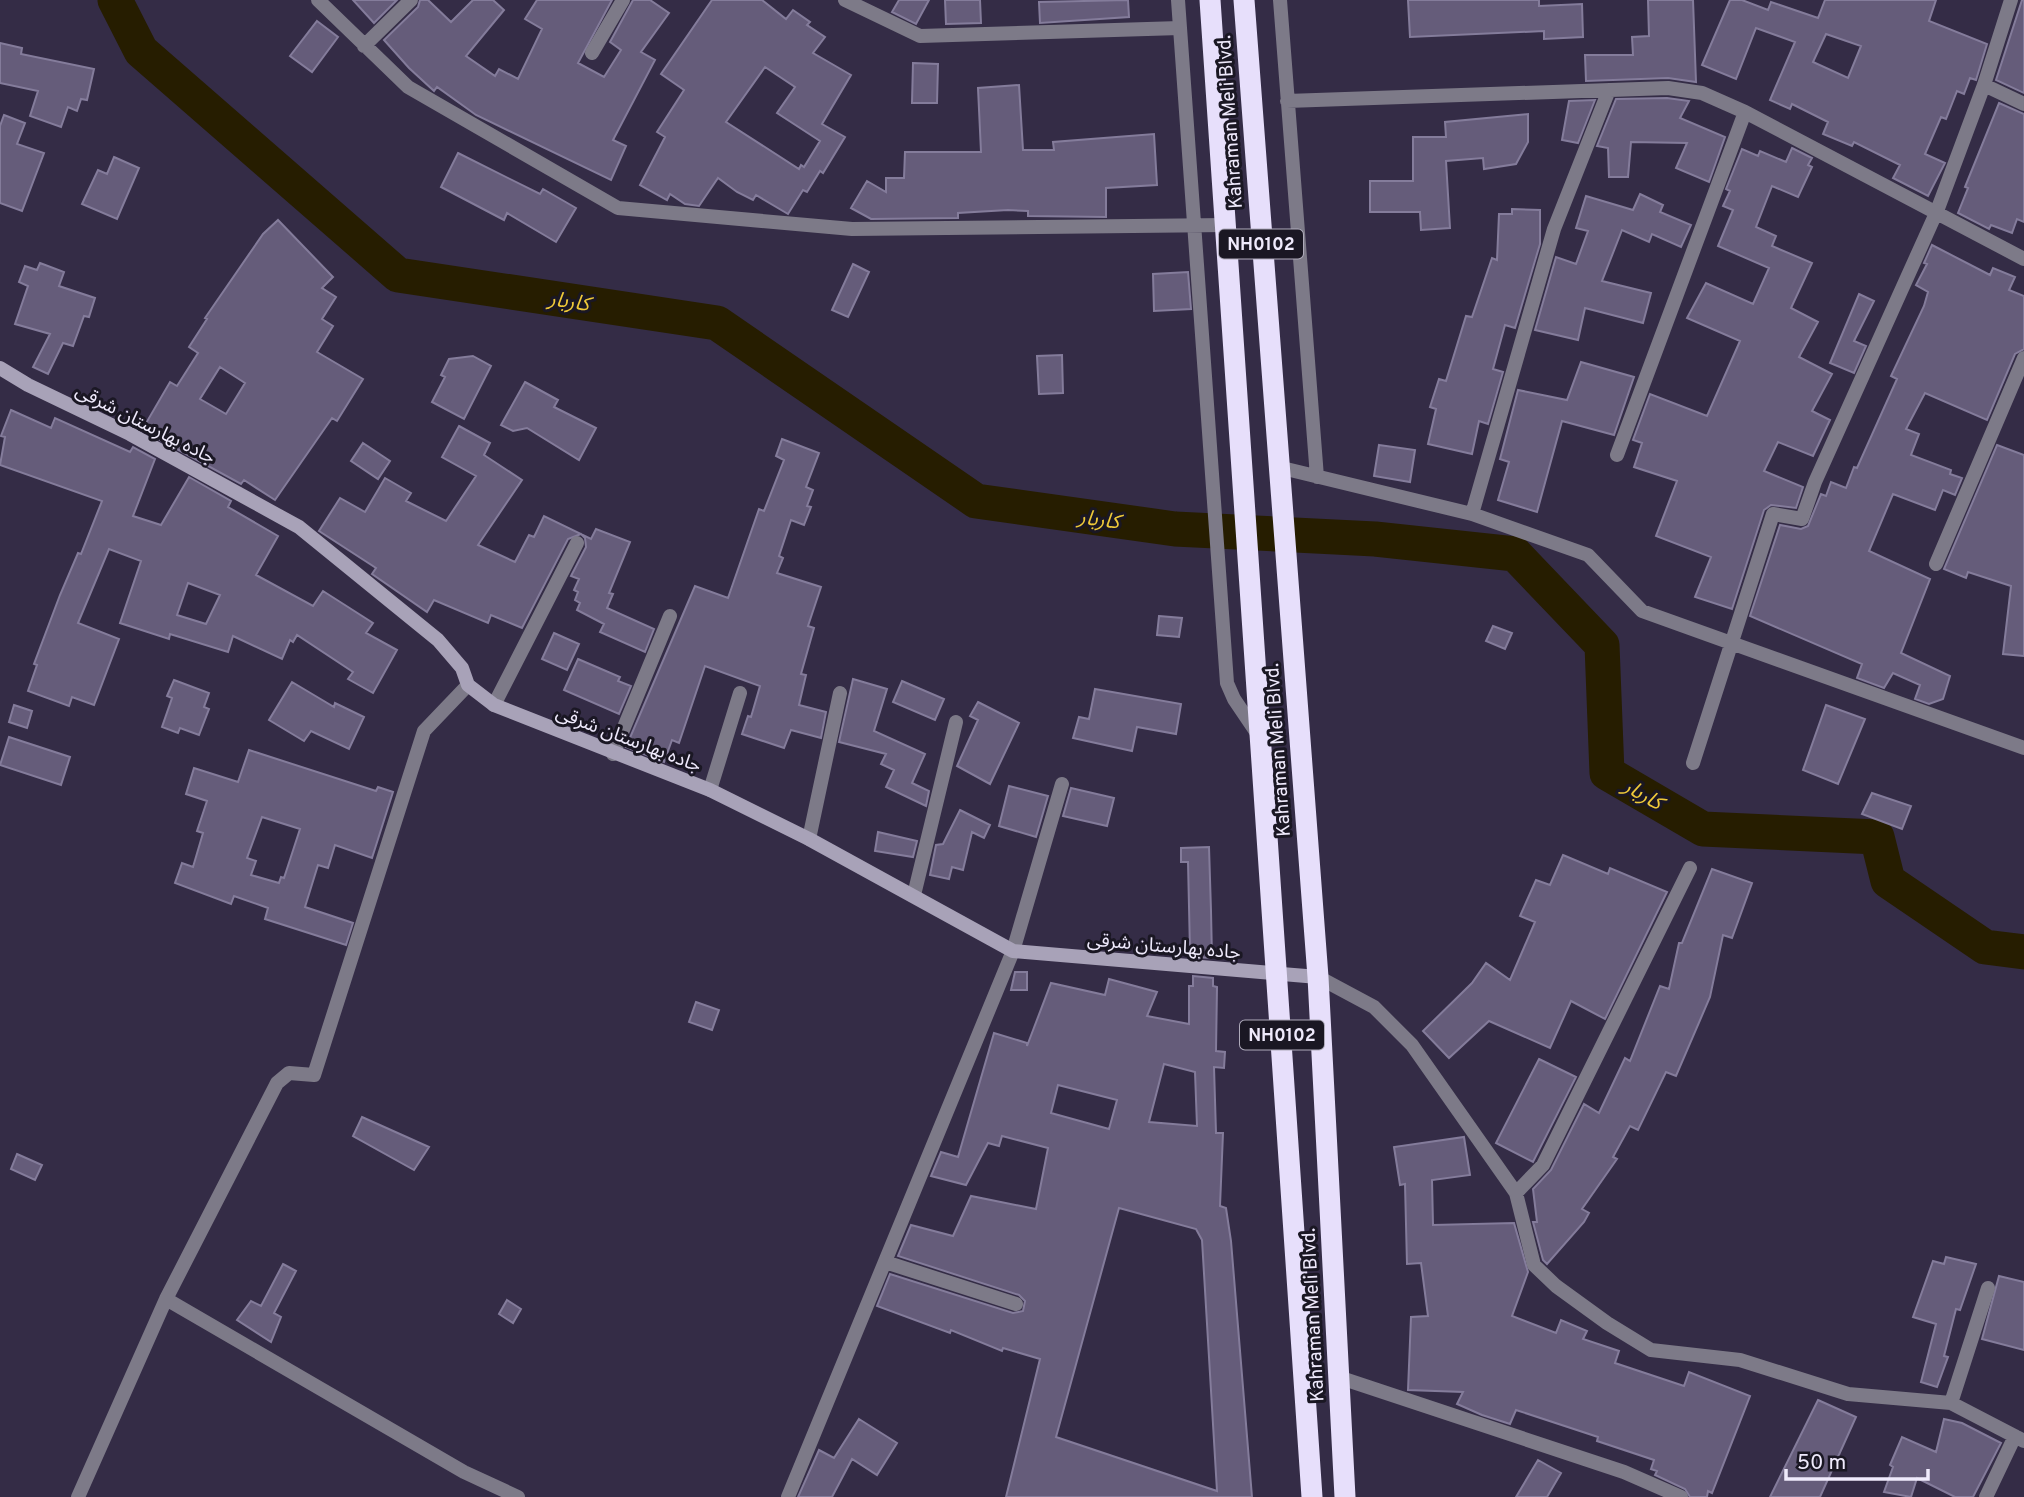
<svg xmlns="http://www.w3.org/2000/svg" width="2024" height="1497" font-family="Overpass,'Noto Sans Arabic',sans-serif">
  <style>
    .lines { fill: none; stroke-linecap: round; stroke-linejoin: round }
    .river { stroke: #261d00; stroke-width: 35 }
    .building { fill: #655c7a; stroke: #847c9b; stroke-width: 2; fill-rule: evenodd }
    .street { stroke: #7d7a88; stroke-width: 14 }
    .secondary { stroke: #a8a2b8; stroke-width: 14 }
    .highway { stroke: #e7dffb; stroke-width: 21 }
    .labels { text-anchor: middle; stroke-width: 6; stroke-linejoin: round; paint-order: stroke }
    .shield { fill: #1a1723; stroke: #afabbb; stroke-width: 2 }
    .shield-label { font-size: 18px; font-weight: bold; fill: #efeafc }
    .street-label { font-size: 19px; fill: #efeafc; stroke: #1a1723 }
    .water-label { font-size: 21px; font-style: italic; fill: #efc939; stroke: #1a1723 }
  </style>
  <rect width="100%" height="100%" fill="#342c46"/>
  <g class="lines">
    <path class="river" d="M115 0 141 51 398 275 717 323 976 501 1175 529 1375 539 1515 554 1602 645 1607 773 1703 829 1877 837 1888 881 1985 947 2024 952"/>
  </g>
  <path class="building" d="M353 0H397L374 23Z
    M420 0H428L451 22 473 0H493L504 10 466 56 495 76 499 69 518 79 542 29 525 19 537 0H612L578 63 604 77 621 50 610 42 633 0H650L669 13 641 52 655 60 613 140 626 146 611 180 476 115 437 87 434 91 409 68 384 40 418 7Z
    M712 0H762L786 19 793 10 810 22 807 25 825 37 813 53 851 75 822 124 845 137 823 173 820 171 807 192 803 190 788 214 756 195 753 200 737 192 718 178 699 206 685 204 670 194 667 200 640 185 665 137 657 132 684 90 661 74ZM765 67 795 87 777 113 820 141 804 167 801 165 799 169 726 122Z
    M899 0H929L916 24 892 12Z
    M945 0H980L981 23 946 24Z
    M1128 0 1129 17 1040 23 1039 2Z
    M1408 0H1539V6L1582 4 1583 37 1544 39V31L1410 37Z
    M1648 0H1693L1696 82 1668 78 1586 81 1585 55H1633L1632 37 1649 36Z
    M1730 0H1742L1768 10 1771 2 1818 18 1825 0H1936L1929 21 1987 44 1976 80 1970 78 1964 94 1957 91 1946 119 1941 117 1925 154 1945 163 1928 196 1893 178 1900 165 1854 142 1852 146 1823 134 1828 122 1792 104 1790 109 1770 100 1795 42 1756 28 1736 79 1702 65ZM1826 34 1861 46 1848 78 1813 62Z
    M2022 0H2024V93L1996 80Z
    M317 21 338 37 312 72 290 56Z
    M0 43 22 48 21 54 94 69 87 100 81 99 77 111 68 107 61 127 30 116 38 91 0 83Z
    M913 63 938 64 937 103H912Z
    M1019 85 1023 150H1054L1053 142 1154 134 1157 185 1106 188V217L1028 216V211L1008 210 958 213V218L871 219 851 208 867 181 886 192V178H904L905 152H981L978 88Z
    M1667 98 1689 101 1680 118 1725 137 1709 182 1676 168 1687 143 1631 142 1628 177H1609L1608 148 1597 146 1616 99Z
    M1595 100 1578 143 1562 140 1569 101Z
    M1999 103 2024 114V222L2017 219 2012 233 1991 225 1989 229 1958 213 1968 188 1965 187Z
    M1528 114V142L1516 164 1484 169 1483 158 1446 161 1450 228 1421 230 1420 212H1370V181H1413V137H1446L1445 122Z
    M4 115 25 123 17 144 44 153 22 211 0 203V126Z
    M1792 148 1812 158 1808 165 1812 167 1798 197 1772 186 1756 227 1776 236 1772 246 1812 263 1791 308 1818 322 1799 357 1832 374 1812 411 1830 420 1813 456 1778 442 1764 471 1803 487 1796 508 1771 505 1764 510 1732 609 1695 597 1711 557 1656 536 1677 481 1634 467 1642 443 1633 440 1650 394 1707 416 1740 341 1687 318 1706 283 1753 304 1769 268 1718 246 1733 210 1723 206 1730 191 1726 189 1742 149 1758 156 1760 151 1786 162Z
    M458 153 540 194 543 189 576 208 556 242 507 213 504 220 441 187Z
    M114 157 139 168 117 219 82 204 98 170 107 174Z
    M1640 194 1663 205 1660 212 1691 225 1681 247 1652 234 1649 242 1622 230 1602 281 1651 293 1643 323 1585 308 1578 340 1535 330 1556 257 1576 264 1588 231 1576 228 1586 196 1633 210Z
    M1512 209 1540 210V244L1515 328 1505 325 1493 369 1503 372 1488 424 1479 421 1472 454 1428 444 1436 409 1430 407 1439 379 1446 381 1466 316 1472 317 1492 258 1497 260 1499 214H1512Z
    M278 220 333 277 322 288 336 297 322 319 333 326 317 352 363 379 337 421 332 418 275 500 244 480 241 484 142 430 170 382 177 386 198 353 189 347 207 319 205 318 263 234ZM220 367 245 383 226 414 200 399Z
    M1932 245 1990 275 1993 268 2015 277 2009 290 2024 296V349L2015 354 1987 420 1925 393 1906 429 1919 434 1911 455 1951 470 1950 474 1962 478 1955 495 1943 490 1935 510 1893 494 1869 551 1930 579 1901 653 1950 676 1943 699 1929 704 1915 699 1920 685 1893 673 1884 688 1857 678 1862 664 1750 616 1780 525 1801 529 1808 526 1821 494 1826 496 1831 482 1846 488 1854 467 1857 468 1897 379 1891 376 1924 306 1928 292 1916 285 1927 264 1924 263Z
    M40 263 64 272 59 286 95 298 89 317 84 316 73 346 63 343 48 374 33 367 50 334 15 324 28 286 19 282 25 266 37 270Z
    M853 264 869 272 848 317 832 310Z
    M1188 272 1191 309 1154 311 1153 274Z
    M1859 294 1874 301 1854 341 1866 346 1854 373 1830 363Z
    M1062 355 1063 393 1039 394 1037 356Z
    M473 356 491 366 464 419 432 402 445 377 441 375 449 359Z
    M1581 362 1634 377 1614 435 1562 421 1537 512 1498 500 1509 462 1500 459 1518 390 1567 400Z
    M525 382 558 400 554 407 596 428 579 460 527 428 513 431 501 425Z
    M11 410 51 428 55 418 130 452 133 447 155 459 133 516 161 525 189 477 231 501 228 507 278 536 256 575 313 606 323 591 373 623 366 633 397 650 373 693 348 679 353 672 297 635 293 642 290 640 282 659 233 636 228 652 170 634 169 639 120 623 141 561 109 549 78 623 119 639 94 705 72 697 69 706 28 691 37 665 34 664 60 595 78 553 81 554 102 501 0 465 5 437 1 436ZM188 583 220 595 206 624 177 615Z
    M459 426 490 443 484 455 522 480 478 545 515 562 529 535 534 537 544 516 591 539 596 529 630 542 609 593 613 594 607 608 654 629 645 652 600 632 604 624 577 610 580 603 575 600 578 592 574 590 579 579 571 576 586 547 585 538 581 534 568 539 522 628 491 615 488 623 434 600 427 612 372 574 376 568 319 531 340 498 365 512 385 478 411 493 406 501 446 521 476 476 442 457Z
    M782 439 819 453 806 487 813 490 807 506 811 507 804 525 791 520 779 556 783 558 777 573 821 587 808 626 814 628 801 674 806 675 799 705 826 712 821 738 791 730 784 748 742 734 748 716 751 717 760 686 705 666 679 743 672 740 664 762 626 747 695 586 728 598 759 509 764 511 784 460 776 456Z
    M363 443 390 461 378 479 351 461Z
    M1379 445 1415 450 1410 482 1374 476Z
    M1997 445 2024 455V656L2003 654 2011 586 1968 572 1966 578 1944 569Z
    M1159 616 1182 618 1179 637 1157 635Z
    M1493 626 1512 633 1505 649 1486 641Z
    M554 633 579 644 567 670 542 659Z
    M578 659 620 677 618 681 631 686 619 714 564 690Z
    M853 679 887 689 874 731 925 754 912 783 929 791 926 806 886 787 894 770 881 764 886 754 839 742Z
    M174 680 209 693 204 707 209 709 199 735 180 728 178 733 162 727 172 698 167 696Z
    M902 681 944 699 935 720 893 702Z
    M292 682 334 707 335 703 364 717 349 749 311 731 304 741 269 720Z
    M1095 689 1181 704 1176 734 1137 727 1132 751 1073 738 1079 717 1089 719Z
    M978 702 1019 723 990 784 957 766 978 720 970 716Z
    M14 705 32 711 27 728 9 722Z
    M1826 705 1865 719 1838 784 1803 770Z
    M9 737 70 757 61 785 0 765Z
    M249 750 376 791 378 787 393 792 372 858 335 845 328 868 318 865 305 907 353 923 346 945 265 919 268 908 234 896 231 904 175 883 182 863 193 867 203 833 197 831 207 801 186 794 194 768 238 782ZM262 817 300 829 284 878 281 877 279 883 251 875 256 861 247 858Z
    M1009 786 1048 796 1036 837 999 826Z
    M1071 788 1114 798 1107 826 1063 816Z
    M1872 793 1911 806 1902 829 1862 814Z
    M960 810 990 825 984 838 972 832 963 870 952 867 949 879 930 875 936 845 943 844Z
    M878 832 917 841 913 857 875 851Z
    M1209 847 1211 911 1212 958 1193 957V951H1190L1188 862H1181V848Z
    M1563 855 1608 874 1610 868 1667 892 1605 1019 1571 1001 1550 1048 1489 1021 1449 1058 1423 1031 1472 983 1486 963 1510 980 1535 922 1520 916 1536 880 1550 885Z
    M1712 869 1752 883 1732 938 1723 935 1710 997 1676 1076 1666 1072 1638 1130 1630 1126 1613 1157 1617 1159 1582 1209 1589 1213 1584 1222 1547 1264 1543 1260 1533 1222H1537L1533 1189 1551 1170 1584 1104 1599 1113 1625 1058 1630 1061 1660 986 1669 989 1679 943H1682Z
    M1015 972H1027V990H1011Z
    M1193 976 1213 978V986L1217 987 1216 1051 1225 1052 1224 1068 1214 1067 1216 1133H1223L1220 1206 1226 1208 1231 1241 1252 1497H1006L1040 1359 1003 1348 1002 1351 951 1330 950 1333 877 1306 890 1274 1013 1313 1023 1311 1025 1301 1019 1295 898 1256 911 1225 953 1236 971 1196 1036 1209 1048 1148 1002 1136 999 1146 988 1143 966 1185 931 1176 941 1152 958 1157 994 1033 1027 1043V1046L1051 983 1105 995 1109 979 1157 992 1147 1016 1189 1024V986H1193ZM1164 1064 1195 1072 1197 1126 1149 1122ZM1058 1085 1117 1100 1109 1129 1051 1113ZM1119 1208 1196 1229 1202 1240 1217 1491 1056 1437Z
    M696 1002 719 1010 712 1030 689 1022Z
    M1539 1059 1576 1077 1533 1162 1496 1143Z
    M362 1117 429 1147 414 1170 353 1136Z
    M1464 1137 1470 1175 1432 1180 1433 1225 1514 1223 1528 1272 1512 1316 1556 1333 1561 1320 1587 1331 1583 1339 1619 1351 1615 1363 1684 1386 1689 1372 1750 1396 1712 1493 1708 1491 1707 1497H1690L1685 1489 1655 1475 1657 1471 1651 1469 1654 1460 1597 1441 1598 1437 1516 1410 1510 1424 1482 1415 1457 1404 1463 1392 1408 1390 1411 1317 1428 1316 1421 1263 1407 1264 1405 1184 1400 1185 1394 1147Z
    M17 1154 42 1165 35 1180 11 1169Z
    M1946 1257 1976 1264 1960 1310 1956 1309 1944 1356 1948 1357 1937 1387 1921 1382 1936 1324 1913 1317 1933 1261 1944 1264Z
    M283 1264 296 1271 274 1313 281 1317 271 1342 237 1320 251 1301 261 1306Z
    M1999 1276 2024 1282V1350L1982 1339Z
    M507 1300 521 1309 513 1323 499 1314Z
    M1818 1400 1856 1417 1820 1497H1770Z
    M859 1419 897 1443 877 1475 852 1459 832 1497H798L819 1450 834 1458Z
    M1944 1419 1962 1423 2001 1443 1973 1497H1955L1917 1478 1911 1497 1884 1492 1893 1467 1890 1465 1902 1437 1936 1452Z
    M1538 1460 1561 1473 1547 1497H1516Z"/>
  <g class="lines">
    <path class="street" d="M318 0 408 87 618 208 852 229 1226 225
      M845 0 920 36 1180 28
      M1178 0 1227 683 1234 699 1259 736
      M1280 0 1317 477
      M364 46 411 0
      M592 53 623 0
      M1984 85 2024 104
      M1287 101 1668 88 1702 93 1745 112 2024 259
      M1617 455 1745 112
      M1278 467 1472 514 1588 555 1642 611 2024 748
      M1472 514 1554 229 1609 90
      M1936 564 2024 358
      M494 705 577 543
      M613 754 670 616
      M1693 763 1773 514 1802 519 1815 482 1937 211 1984 85 2011 0
      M710 790 740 693
      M809 839 840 693
      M914 895 956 722
      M1318 977 1374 1007 1412 1045 1516 1193 1534 1265 1556 1286 1607 1323 1651 1350 1740 1360 1848 1394 1951 1403 2024 1441
      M1516 1193 1543 1165 1690 868
      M885 1262 1016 1304
      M166 1299 464 1472 518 1497
      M1338 1377 1624 1472 1681 1497
      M1951 1403 1988 1288
      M78 1497 166 1299 277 1083 289 1073 314 1075 424 731 468 685
      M788 1497 1013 951 1062 784
      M1986 1497 2015 1436"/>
    <path class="secondary" d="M0 368 28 385 130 434 299 527 438 640 462 668 468 685 494 705 710 790 809 839 1013 951 1318 977"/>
    <path class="highway" d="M1210 0 1312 1497
      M1244 0 1318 977 1345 1497"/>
  </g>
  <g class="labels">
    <g class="shield">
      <rect x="1219" y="229.5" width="84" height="29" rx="5"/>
      <rect x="1240" y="1020.5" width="84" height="29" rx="5"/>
    </g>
    <g class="shield-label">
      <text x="1261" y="250">NH0102</text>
      <text x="1282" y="1041">NH0102</text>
    </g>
    <g class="street-label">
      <text transform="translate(1229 122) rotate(-94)" y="7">Kahraman Meli Blvd.</text>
      <text transform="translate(146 423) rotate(27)" y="7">جاده بهارستان شرقی</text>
      <text transform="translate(629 738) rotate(21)" y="7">جاده بهارستان شرقی</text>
      <text transform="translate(1277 750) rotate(-94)" y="7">Kahraman Meli Blvd.</text>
      <text transform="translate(1164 945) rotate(5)" y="7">جاده بهارستان شرقی</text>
      <text transform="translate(1312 1315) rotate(-93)" y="7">Kahraman Meli Blvd.</text>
    </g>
    <g class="water-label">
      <text transform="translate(569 301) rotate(9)" y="7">کاربار</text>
      <text transform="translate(1099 519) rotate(8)" y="7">کاربار</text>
      <text transform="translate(1643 794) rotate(30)" y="7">کاربار</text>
    </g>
  </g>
  <path d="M1786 1469v10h142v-10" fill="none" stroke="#efeafc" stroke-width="3.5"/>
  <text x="1797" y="1469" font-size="21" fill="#efeafc" stroke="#1a1723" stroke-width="5" paint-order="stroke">50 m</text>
</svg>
